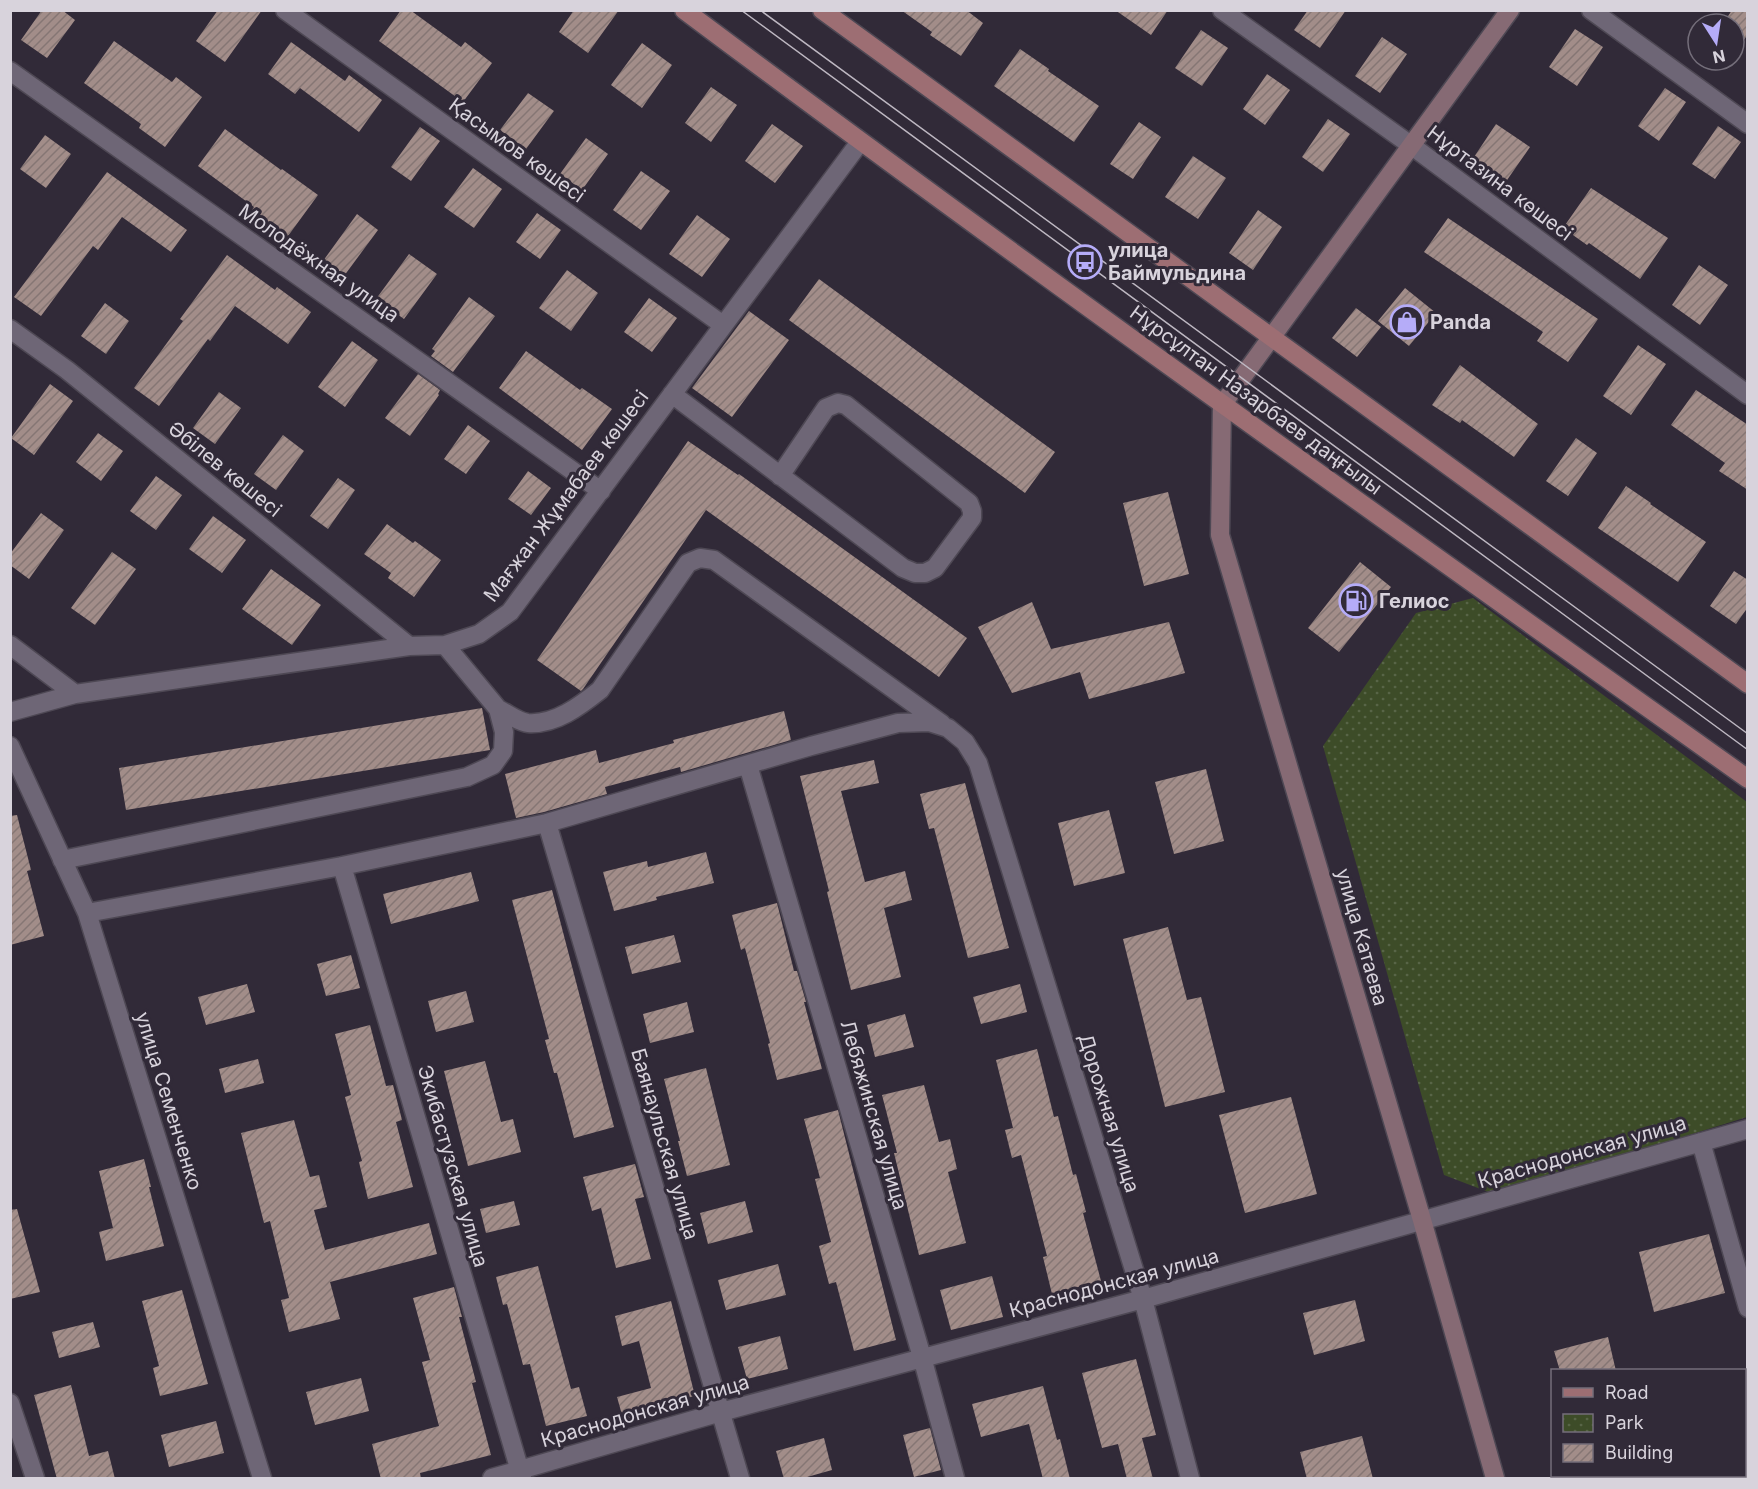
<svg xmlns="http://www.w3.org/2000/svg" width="1758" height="1489" font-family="Inter,sans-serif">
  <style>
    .park { fill: url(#park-dots) }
    .building { fill: url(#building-hatch) }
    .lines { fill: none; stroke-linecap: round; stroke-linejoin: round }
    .street-casing { stroke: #4e4854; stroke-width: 21 }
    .secondary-casing { stroke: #4e4854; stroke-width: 21 }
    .primary-casing { stroke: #4e4854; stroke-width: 21 }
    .street { stroke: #6e6676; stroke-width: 18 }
    .secondary { stroke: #866a74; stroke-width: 18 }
    .primary { stroke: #9d6e73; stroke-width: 18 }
    .tram { stroke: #beb8c2; stroke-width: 1.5 }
    .labels { text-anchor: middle; stroke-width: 6; stroke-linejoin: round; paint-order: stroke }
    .street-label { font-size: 20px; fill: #d8d3dc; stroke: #312a38 }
    .poi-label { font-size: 20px; font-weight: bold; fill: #d8d3dc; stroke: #312a38; text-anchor: start }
  </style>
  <defs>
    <pattern id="park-dots" width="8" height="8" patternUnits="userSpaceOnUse" patternTransform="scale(1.5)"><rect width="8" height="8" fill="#3d4c28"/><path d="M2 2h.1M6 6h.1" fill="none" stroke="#586547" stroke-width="1.8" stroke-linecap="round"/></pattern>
    <pattern id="building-hatch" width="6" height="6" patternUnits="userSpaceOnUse" patternTransform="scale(1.5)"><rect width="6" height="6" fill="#a28d89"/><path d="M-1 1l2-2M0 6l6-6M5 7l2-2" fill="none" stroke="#857674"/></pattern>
  </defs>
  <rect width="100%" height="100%" fill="#312a38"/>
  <path class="park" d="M1473 598 1747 802V1117L1496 1195 1444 1175 1323 746 1416 613Z"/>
  <path class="building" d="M42 10H62L75 20 47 58 21 40Z
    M218 10H262L225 62 196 41Z
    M401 10H410L461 47 465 42 492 63 463 102 379 41Z
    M574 10H619L588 53 559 32Z
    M901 10H966L983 23 961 56 930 35 932 32Z
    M1115 10H1168L1151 35Z
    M1308 10H1346L1320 48 1294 30Z
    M1732 10H1748V34L1734 54V24H1723Z
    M1575 29 1603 47 1577 86 1549 67Z
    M1201 30 1228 48 1202 86 1175 68Z
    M1382 37 1407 54 1380 93 1355 76Z
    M114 41 172 82 176 77 202 97 165 147 139 128 141 124 84 83Z
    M291 42 345 81 349 75 382 100 359 132 300 88 295 94 268 74Z
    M642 43 672 65 642 108 611 85Z
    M1020 49 1049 69 1048 71 1099 106 1074 142 994 86Z
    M1267 74 1290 90 1265 125 1243 109Z
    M711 87 737 105 711 142 685 123Z
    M1665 88 1686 102 1659 141 1638 126Z
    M528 93 554 111 526 149 500 130Z
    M1328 119 1350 134 1323 172 1302 157Z
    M1139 122 1161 137 1133 179 1110 164Z
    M772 124 803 146 775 183 745 161Z
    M1496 124 1530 147 1505 183 1472 160Z
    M1718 126 1741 142 1715 179 1692 164Z
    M420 127 440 141 411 181 391 167Z
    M225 129 281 170 282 169 318 195 288 236 252 210 254 207 198 166Z
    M45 135 71 154 46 188 20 169Z
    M586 138 608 154 582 190 560 174Z
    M1193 156 1226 178 1198 219 1165 197Z
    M473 168 502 189 474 228 444 207Z
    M641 171 670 191 641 230 613 210Z
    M107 172 187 230 171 252 122 217 98 250 93 246 41 316 14 297Z
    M1591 188 1668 238 1640 279 1589 243 1587 245 1563 228Z
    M1258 210 1282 227 1253 270 1229 253Z
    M537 213 561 230 540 259 516 242Z
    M357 214 378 230 344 276 323 261Z
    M697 215 730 239 702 277 669 254Z
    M1448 218 1598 319 1568 362 1537 341 1543 332 1424 252Z
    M409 254 437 274 404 319 376 299Z
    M227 255 275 290 277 287 311 312 288 344 235 306 210 341 208 339 159 406 134 388 183 321 180 319Z
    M1699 265 1728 285 1700 325 1672 305Z
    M567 270 598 293 571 331 539 308Z
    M819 279 1055 452 1025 493 789 320Z
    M1405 288 1436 313 1409 346 1378 321Z
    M469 297 495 316 453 372 431 356 435 351 432 349Z
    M649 298 677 318 652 352 624 332Z
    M105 303 129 321 106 354 81 336Z
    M1356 308 1381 327 1357 357 1332 338Z
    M749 311 789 340 732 417 692 388Z
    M352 341 378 360 345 407 318 387Z
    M1638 345 1666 364 1631 415 1603 396Z
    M526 351 580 390 582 388 612 409 582 450 499 388Z
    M1460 365 1538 424 1514 457 1462 420 1460 423 1432 405Z
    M418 374 440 390 438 394 439 395 410 436 385 418Z
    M50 384 73 401 34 455 11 438Z
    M1696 390 1748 425V490L1719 471 1725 463 1671 425Z
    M219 392 241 408 215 444 193 428Z
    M468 425 490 441 466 474 444 459Z
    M98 433 123 451 101 481 76 462Z
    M283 435 304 451 276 490 254 474Z
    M1576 438 1597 453 1568 496 1546 481Z
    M688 441 738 475 739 474 967 638 939 677 706 510 583 689 581 691 537 660Z
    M528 471 551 488 531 515 508 499Z
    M156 476 182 495 156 530 130 511Z
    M338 478 355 490 328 529 310 516Z
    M1626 486 1651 503 1650 504 1706 542 1678 582 1598 528Z
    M1168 492 1189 574 1144 586 1123 503Z
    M41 513 64 530 29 579 10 565V554Z
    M213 516 246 540 222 573 189 549Z
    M387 524 413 543 415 541 441 560 414 597 388 578 391 573 364 554Z
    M112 552 136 569 95 625 71 608Z
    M1360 562 1391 587 1339 652 1308 628Z
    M271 569 321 605 292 645 242 609Z
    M1734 571 1748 580V607L1736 624 1710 606Z
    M1032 602 1051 649 1169 622 1185 673 1089 699 1080 672 1012 693 978 627Z
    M482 708 490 750 126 810 119 768Z
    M784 711 791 740 681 772 680 767 605 787 607 794 544 812 516 818 505 774 596 750 599 763 674 743 673 740Z
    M874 760 879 783 841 791 865 882 905 871 912 900 884 908 901 977 851 990 827 892 829 891 800 776Z
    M1206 769 1224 841 1174 854 1155 782Z
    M965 783 1009 948 968 958 934 828 929 829 920 794Z
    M1109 810 1125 873 1074 886 1058 823Z
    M17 815 31 870 27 871 44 936 10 945V816Z
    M706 852 714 883 656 897 657 900 614 911 603 872 647 861 648 867Z
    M471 872 479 901 391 924 383 894Z
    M552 890 614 1127 574 1138 557 1073H554L545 1040 549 1039 512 900Z
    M777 903 794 971H797L806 1002H804L822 1069 777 1080 768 1044 770 1043 745 948 741 950 732 915Z
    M1168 927 1187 1000 1201 997 1225 1092 1165 1107 1123 939Z
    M674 935 681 962 632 974 625 947Z
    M351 955 360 988 326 996 317 964Z
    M247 984 255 1012 206 1025 198 997Z
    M1020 984 1027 1012 981 1024 973 997Z
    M466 991 474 1022 436 1032 428 1001Z
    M687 1002 694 1032 650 1043 643 1014Z
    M905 1014 914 1047 875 1057 867 1025Z
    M370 1025 386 1086 393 1085 402 1120 396 1122 413 1187 368 1199 359 1162 362 1161 345 1097 351 1095 335 1034Z
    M1037 1049 1054 1117 1058 1116 1073 1175 1076 1174 1086 1212 1083 1213 1101 1281 1052 1294 1043 1257 1047 1256 1021 1155 1012 1158 1005 1130 1013 1128 996 1060Z
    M258 1059 264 1083 225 1093 219 1069Z
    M485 1061 501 1122 513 1119 521 1152 468 1166 444 1071Z
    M706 1068 730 1165 687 1176 678 1141H680L664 1079Z
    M924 1085 939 1142 950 1139 957 1169 948 1172 966 1243 919 1255 894 1153H897L882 1095Z
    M1291 1097 1317 1194 1245 1213 1219 1115Z
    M838 1110 896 1340 854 1351 836 1282 829 1284 819 1246 831 1242 815 1179 820 1178 804 1119Z
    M294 1120 310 1177 319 1175 327 1207 314 1210 325 1250 429 1223 437 1254 330 1282 340 1319 289 1332 281 1300 289 1298 270 1221 264 1223 241 1133Z
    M144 1159 151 1187H149L164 1246 106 1261 99 1232 113 1228 99 1171Z
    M635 1164 644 1197 635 1199 651 1259 616 1268 601 1208 592 1211 583 1177Z
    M514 1201 520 1225 486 1233 480 1209Z
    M745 1201 753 1232 708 1244 700 1213Z
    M17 1209 40 1292 10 1299V1210Z
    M1709 1234 1725 1293 1654 1312 1639 1252Z
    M778 1264 786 1295 726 1310 718 1280Z
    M538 1266 571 1389 579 1387 587 1416 546 1426 530 1364 523 1365 507 1304 503 1305 496 1277Z
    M992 1276 1003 1317 951 1330 940 1290Z
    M454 1287 462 1317H459L476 1382 472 1383 491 1455 420 1473 421 1479H381L372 1444 439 1426 422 1362 430 1360 413 1298Z
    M182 1290 208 1384 160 1396 153 1368 159 1366 142 1301Z
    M1355 1300 1365 1341 1314 1355 1303 1313Z
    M671 1301 695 1396 646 1408 648 1416 624 1422 617 1397 651 1388 639 1341 622 1346 615 1316Z
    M93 1322 100 1347 59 1358 52 1332Z
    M780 1336 788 1369 747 1379 738 1347Z
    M1608 1337 1616 1371H1560L1554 1351Z
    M1136 1359 1156 1435 1142 1438 1153 1479H1127L1118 1444 1102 1448 1082 1373Z
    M361 1378 369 1411 315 1425 306 1392Z
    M71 1385 89 1456 108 1451 115 1479H57L34 1395Z
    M1043 1386 1057 1440 1060 1439 1070 1479H1043L1029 1424 981 1437 972 1404Z
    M216 1421 224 1453 169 1467 161 1435Z
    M930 1428 941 1470 914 1477 903 1435Z
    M1362 1436 1373 1479H1307L1300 1452Z
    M824 1438 832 1470 800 1479H784L776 1451Z"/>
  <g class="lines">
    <defs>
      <path id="street" d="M285 10 723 325
        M1222 10 1412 146 1748 395
        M1591 10 1748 124
        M10 71 601 491
        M10 329 67 370 409 646
        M672 394 903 568 915 573H925L935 568 972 518V511L969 503 846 405 838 403 826 408 780 476
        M10 645 75 694
        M498 709C507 713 518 722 528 723 555 725 580 706 600 690L688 563 700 558 714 560 942 724
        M10 712 75 694 409 646 445 645 479 634 510 612 860 142
        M10 746 87 913 262 1478
        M748 765 922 1357 955 1478
        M547 823 740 1478
        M62 860 467 777 493 765 503 751 504 732 498 709 445 645
        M342 866 522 1478
        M87 913 342 866 547 823 811 746 898 723 929 722 948 728 965 742 978 763 1143 1299 1190 1478
        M1701 1142 1748 1308
        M10 1403 35 1478
        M492 1478 721 1412 1143 1299 1748 1129"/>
      <path id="secondary" d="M1495 1478 1422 1220 1220 535 1222 405 1510 10"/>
      <path id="primary" d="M684 10C1034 272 1391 525 1748 779
        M822 10 1748 684"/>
    </defs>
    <use href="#street" class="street-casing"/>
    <use href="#secondary" class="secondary-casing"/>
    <use href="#primary" class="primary-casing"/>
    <use href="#street" class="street"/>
    <use href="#secondary" class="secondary"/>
    <use href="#primary" class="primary"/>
    <path class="tram" d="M741 10 1748 750
      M760 10 1748 734"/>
  </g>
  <defs>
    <symbol id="bus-ring" viewBox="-11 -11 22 22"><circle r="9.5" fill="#312a38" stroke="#b5acf8" stroke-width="1.5"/><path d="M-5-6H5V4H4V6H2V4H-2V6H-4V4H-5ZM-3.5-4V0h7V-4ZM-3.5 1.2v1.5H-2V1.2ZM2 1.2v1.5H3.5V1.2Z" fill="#b5acf8"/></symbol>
    <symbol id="shop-ring" viewBox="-11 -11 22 22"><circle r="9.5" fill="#312a38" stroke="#b5acf8" stroke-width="1.5"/><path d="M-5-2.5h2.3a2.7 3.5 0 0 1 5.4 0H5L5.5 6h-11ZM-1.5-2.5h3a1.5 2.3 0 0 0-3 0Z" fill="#b5acf8"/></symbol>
    <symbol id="fuel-ring" viewBox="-11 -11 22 22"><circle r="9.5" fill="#312a38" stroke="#b5acf8" stroke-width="1.5"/><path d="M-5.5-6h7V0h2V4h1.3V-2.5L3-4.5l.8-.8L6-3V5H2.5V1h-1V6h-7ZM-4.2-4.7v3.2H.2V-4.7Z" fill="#b5acf8"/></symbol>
  </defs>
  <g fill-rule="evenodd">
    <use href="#bus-ring" x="1066" y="243" width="38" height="38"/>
    <use href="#shop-ring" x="1388" y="303" width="38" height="38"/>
    <use href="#fuel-ring" x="1337" y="582" width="38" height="38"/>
  </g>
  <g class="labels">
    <g class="street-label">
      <text transform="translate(517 150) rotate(36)" y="7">Қасымов көшесі</text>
      <text transform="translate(1500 183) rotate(37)" y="7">Нұртазина көшесі</text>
      <text transform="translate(319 263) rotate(35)" y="7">Молодёжная улица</text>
      <text transform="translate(1256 400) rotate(36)" y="7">Нұрсұлтан Назарбаев даңғылы</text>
      <text transform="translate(225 469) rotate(39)" y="7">Әбілев көшесі</text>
      <text transform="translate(566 496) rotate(-53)" y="7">Мағжан Жұмабаев көшесі</text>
      <text transform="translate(1362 937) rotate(74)" y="7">улица Катаева</text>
      <text transform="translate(169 1101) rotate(73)" y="7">улица Семенченко</text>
      <text transform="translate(1109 1113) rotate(73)" y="7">Дорожная улица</text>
      <text transform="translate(874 1115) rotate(74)" y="7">Лебяжинская улица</text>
      <text transform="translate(665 1144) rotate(74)" y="7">Баянаульская улица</text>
      <text transform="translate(1582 1152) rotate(-16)" y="7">Краснодонская улица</text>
      <text transform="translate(453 1166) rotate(74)" y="7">Экибастузская улица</text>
      <text transform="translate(1114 1283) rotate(-15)" y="7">Краснодонская улица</text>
      <text transform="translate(645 1411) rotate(-16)" y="7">Краснодонская улица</text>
    </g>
    <g class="poi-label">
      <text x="1108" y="257">улица<tspan x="1108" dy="23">Баймульдина</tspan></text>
      <text x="1430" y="329">Panda</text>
      <text x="1379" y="608">Гелиос</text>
    </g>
  </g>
  <rect width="1758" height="1489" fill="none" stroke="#d8d3dc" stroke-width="24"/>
  <rect x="1551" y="1369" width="195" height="108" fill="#312a38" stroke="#746e7a" stroke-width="1.5"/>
  <rect x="1563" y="1388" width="30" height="9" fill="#9d6e73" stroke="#746e7a" stroke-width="1.5"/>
  <text x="1605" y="1399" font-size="18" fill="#d8d3dc">Road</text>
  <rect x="1563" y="1414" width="30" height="18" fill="url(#park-dots)" stroke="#746e7a" stroke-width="1.5"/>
  <text x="1605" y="1429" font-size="18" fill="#d8d3dc">Park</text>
  <rect x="1563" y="1444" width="30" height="18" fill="url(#building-hatch)" stroke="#746e7a" stroke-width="1.5"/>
  <text x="1605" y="1459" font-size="18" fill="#d8d3dc">Building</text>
  <g transform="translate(1716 42) rotate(168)"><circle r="28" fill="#312a38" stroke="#746e7a" stroke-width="1.5"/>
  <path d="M0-4.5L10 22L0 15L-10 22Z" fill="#b5acf8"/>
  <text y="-9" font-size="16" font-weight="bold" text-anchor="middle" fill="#d8d3dc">N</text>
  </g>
</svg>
